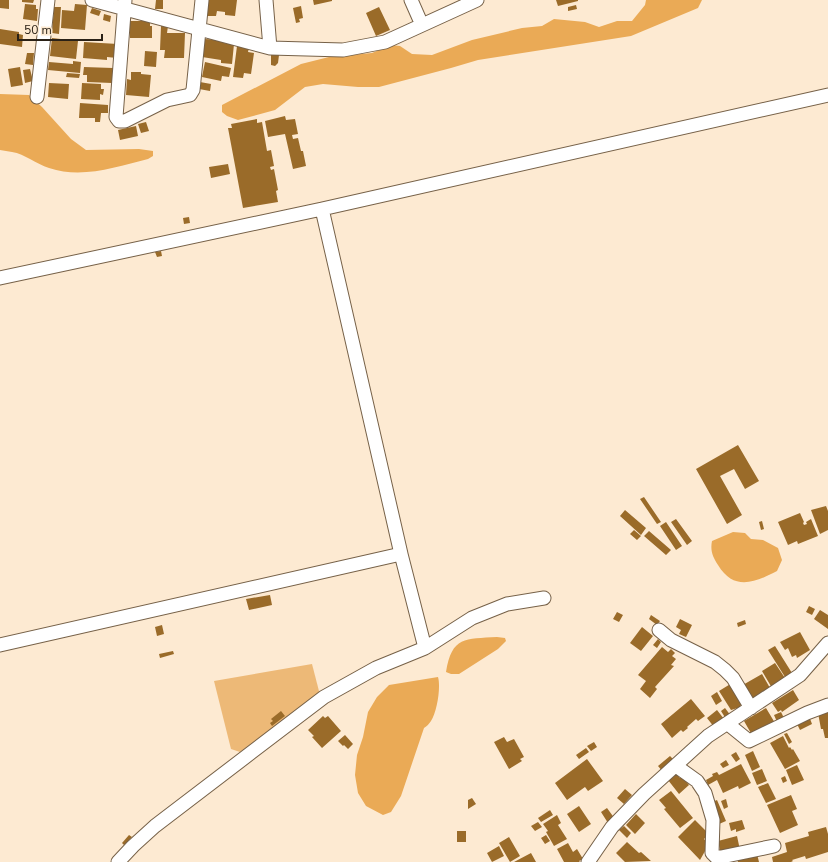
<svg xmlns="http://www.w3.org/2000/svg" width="828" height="862" font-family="'Nunito Sans',sans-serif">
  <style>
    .green { fill: #edb977 }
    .forest { fill: #eaaa56 }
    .building { fill: #9a6b29 }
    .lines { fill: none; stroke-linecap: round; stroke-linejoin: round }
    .minor-casing { stroke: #766148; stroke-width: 15 }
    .minor { stroke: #fff; stroke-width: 13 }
  </style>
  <rect width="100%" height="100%" fill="#fdead2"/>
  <path class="green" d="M312 664 320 695 240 752 231 749 214 681Z"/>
  <path class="forest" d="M646 0H702L698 8 631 36 478 60 451 68 379 87H358L323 84 305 87 275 110 238 120 227 116 222 112V105L301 64 329 57 372 53 391 45 400 46 412 54 432 55 472 40 522 28 542 26 554 19 585 22 599 27 617 21H632L645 5Z
    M0 94 29 95 42 107 71 139 86 150 139 149 153 151V156L148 159C116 167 82 179 49 168 36 164 25 154 12 152 8 151 4 151 0 150Z
    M733 532 745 533 751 539 763 540 778 548 782 560 777 571C754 583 734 591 718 565 713 557 710 551 712 541Z
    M497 637 505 638 506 641 498 649 459 674H451L446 672C452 636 465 639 497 637Z
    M438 677C441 687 437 712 431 721 429 724 427 726 424 728L401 796 391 812 383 815 366 806 358 793 355 775 357 755 363 737 368 712 377 697 389 685Z"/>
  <path class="building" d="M0 0H9V9L0 8Z
    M22 0H34L33 3 22 2Z
    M156 0H163V9H155Z
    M206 0H237L235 16 225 15V12L217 11 216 16H205Z
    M313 0H332V1L314 5Z
    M556 0H578V1L558 6Z
    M25 4 36 5V9H38L37 21 23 19Z
    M75 4 87 5 85 30 61 28 62 10 74 11Z
    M576 5 577 9 568 11V7Z
    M301 6 303 18 299 19 300 22 296 23 293 8Z
    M54 7H61L59 34 52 33Z
    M379 7 390 30 376 36 366 13Z
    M92 8 101 11 99 16 90 13Z
    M104 14 111 16 110 22 103 20Z
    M130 21H150V26H152V38H130Z
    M161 26H168L167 33H185L184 58H164L165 50H160Z
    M0 29 19 32V34L23 35 22 47 0 44Z
    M52 38 78 41 76 59 50 56Z
    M204 39 224 40V43L234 44 232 64 221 63V60L202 57Z
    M84 42 118 44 117 58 107 57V60L83 58Z
    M237 46 249 48 248 52 254 53 251 74 244 73 243 78 233 77Z
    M145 51 157 52 156 67 144 66Z
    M27 53H34L33 65 25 64Z
    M271 54 279 55 278 63 275 66 271 65Z
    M73 61 81 62 80 73 48 70 49 62 73 64Z
    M205 62 231 68 229 77 222 76 221 81 202 77Z
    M20 67 23 85 11 87 8 69Z
    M84 67 113 68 112 83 87 82V75H83Z
    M30 69 33 81 25 83 23 70Z
    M131 72H141V74L151 75 149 97 126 95 127 79 131 80Z
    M67 73 80 74 79 78 66 77Z
    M200 82 211 84 210 91 199 89Z
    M49 83 69 84 68 99 48 97Z
    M82 83 101 84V89H104L103 95 100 94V100L81 99Z
    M80 103 108 105V113H101L100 122H95V118H79Z
    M285 116 286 120 295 119 298 134 292 135 293 139 298 138 301 151H303L306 166 293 169 285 134 268 137 265 121Z
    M257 119V123L262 122 267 151 271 150 274 166 270 167 271 170 274 169 278 190 276 191 278 202 243 208 228 128H232L231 124Z
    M146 122 149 131 141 133 138 124Z
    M136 126 138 136 120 140 118 130Z
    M228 164 230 174 211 178 209 167Z
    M189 217 190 223 184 224 183 218Z
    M161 251 162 256 157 257 155 252Z
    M738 445 759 481 745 489 734 469 720 476 742 515 727 524 696 469Z
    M644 497 661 522 657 524 640 499Z
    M826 506 828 511V530L820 534 811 510Z
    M625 510 646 528 641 535 620 516Z
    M800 513 804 522 803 523 804 525 807 524 806 522 811 519 818 536 798 544 797 541 788 545 778 522Z
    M676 519 692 541 687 545 671 522Z
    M762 521 764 529 761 530 759 522Z
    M666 522 682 546 676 550 660 526Z
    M634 530 641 536 637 540 630 534Z
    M649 531 671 550 666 555 644 536Z
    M270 595 272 605 249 610 246 599Z
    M809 606 815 609 812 615 806 612Z
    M820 610 828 615V629L814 619Z
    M617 612 623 615 619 622 613 619Z
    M651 615 660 621 657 625 649 619Z
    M680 619 692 625 686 637 679 634 681 630 676 627Z
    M745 620 746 624 738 627 737 623Z
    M162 625 164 634 157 636 155 627Z
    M642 627 653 636 641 651 630 643Z
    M800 632 810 650 797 658 796 655 792 657 788 648 785 650 780 642Z
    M658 639 661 642 657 648 653 645Z
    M775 646 792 673 785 677 768 650Z
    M662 647 668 652 671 649 675 653 672 656 676 659 671 665 674 666 655 687 657 689 650 698 640 689 646 681 638 675Z
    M173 651 174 654 160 658 159 654Z
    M775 663 785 678 772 688 762 671Z
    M762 674 770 688 750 701 741 686Z
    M732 683 744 703 740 706 741 707 731 710 719 691Z
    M793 690 799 700 782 712 781 710 778 712 772 703Z
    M717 692 722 701 716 705 711 696Z
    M691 699 705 716 698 721 696 719 687 727 688 728 683 732 681 730 672 738 661 724Z
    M725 708 731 716 726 719 721 711Z
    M766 708 775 723 752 735 744 721Z
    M717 710 724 719 714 727 707 718Z
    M281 711 285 716 272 726 270 723 273 721 271 719Z
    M828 711V738H825L823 729H821L818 713Z
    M781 712 785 720 778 724 774 715Z
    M323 716 325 718 328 716 341 731 322 748 312 737 314 736 308 730Z
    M809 716 812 724 800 730 796 722Z
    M787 733 792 742 789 744 784 734Z
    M345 735 353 744 348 749 344 745 343 746 338 741Z
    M783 736 789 748 790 747 792 750 793 749 800 761 785 769 770 743Z
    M504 737 507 742 514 739 524 757 520 759 522 761 509 769 494 742Z
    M594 742 597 747 591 751 587 746Z
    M586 748 589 752 579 759 576 755Z
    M753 751 760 767 752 771 745 755Z
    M736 752 740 759 736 762 731 755Z
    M670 756 675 761 663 772 658 766Z
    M587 759 603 781 588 791 585 787 567 800 555 783Z
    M726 760 729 765 723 768 720 764Z
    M741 764 751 783 739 789 738 786 723 793 717 780 708 785 706 780 713 776 712 774 717 772 719 775Z
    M797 765 804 780 792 785 786 770Z
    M762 769 767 781 757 785 752 773Z
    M676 774 680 778 682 776 689 785 679 794 668 780Z
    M785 776 787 781 783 783 781 778Z
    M768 783 776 799 766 803 758 787Z
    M625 789 632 795 624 804 617 798Z
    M671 791 693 818 680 828 664 809 666 808 659 800Z
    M791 795 797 809 792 811 798 825 780 833 767 805Z
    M472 798 476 804 468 809V800Z
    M726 799 728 807 724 809 721 801Z
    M717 800 726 821 719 824 710 803Z
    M579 806 591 824 579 832 567 814Z
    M607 808 615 819 608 823 601 812Z
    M550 810 553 815 541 822 538 818Z
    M636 814 645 823 635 834 626 825Z
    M557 815 561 823 558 825 567 839 554 846 546 832 548 831 543 824Z
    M695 820 709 834 704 839 709 844 700 860 678 837Z
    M742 820 745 829 736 832V829L731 831 729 823Z
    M538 822 542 827 535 831 531 826Z
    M624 826 631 833 627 838 619 830Z
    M826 827 828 834V852L806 859 805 856 792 860 793 861 791 862H773L772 857 787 852 785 843 809 836 808 832Z
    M457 831H466V842H457Z
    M129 835 132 837 124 845 122 843Z
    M546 835 550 841 545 844 541 838Z
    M737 836 740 850 721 855 718 841Z
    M509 837 520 856 510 862 499 843Z
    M627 842 639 853 641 852 651 861 625 862 616 853Z
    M568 843 573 852 577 849 583 859 579 861 580 862H564L557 849Z
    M499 846 504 856 492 862 487 853Z
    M531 853 536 862H514Z
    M757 854 759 862H738L737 859Z"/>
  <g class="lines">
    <defs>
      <path id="minor" d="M92 0 270 48 343 50 385 42 477 0
        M125 0 116 117 119 121H125L167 100 190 95 193 90 202 0
        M266 0 270 48
        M411 0 422 25
        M37 97 48 0
        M322 209 401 554 425 648
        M0 278 322 209 828 95
        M659 630 671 640 715 662 725 670 733 678 751 708
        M0 645 401 554
        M728 724 749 741 807 713 828 705
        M676 766 697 781 705 793 713 820 712 853 716 857H721L774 846
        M118 862 133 846 155 826 324 697 376 668 425 648 472 618 507 604 544 598
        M588 862 612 827 644 794 708 736 800 675 828 643"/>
    </defs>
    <use href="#minor" class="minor-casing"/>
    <use href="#minor" class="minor"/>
  </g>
  <path d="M18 34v6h84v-6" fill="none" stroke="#2a2116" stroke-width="2"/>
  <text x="24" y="34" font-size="12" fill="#2a2116" stroke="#fdead2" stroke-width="3" paint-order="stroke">50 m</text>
</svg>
